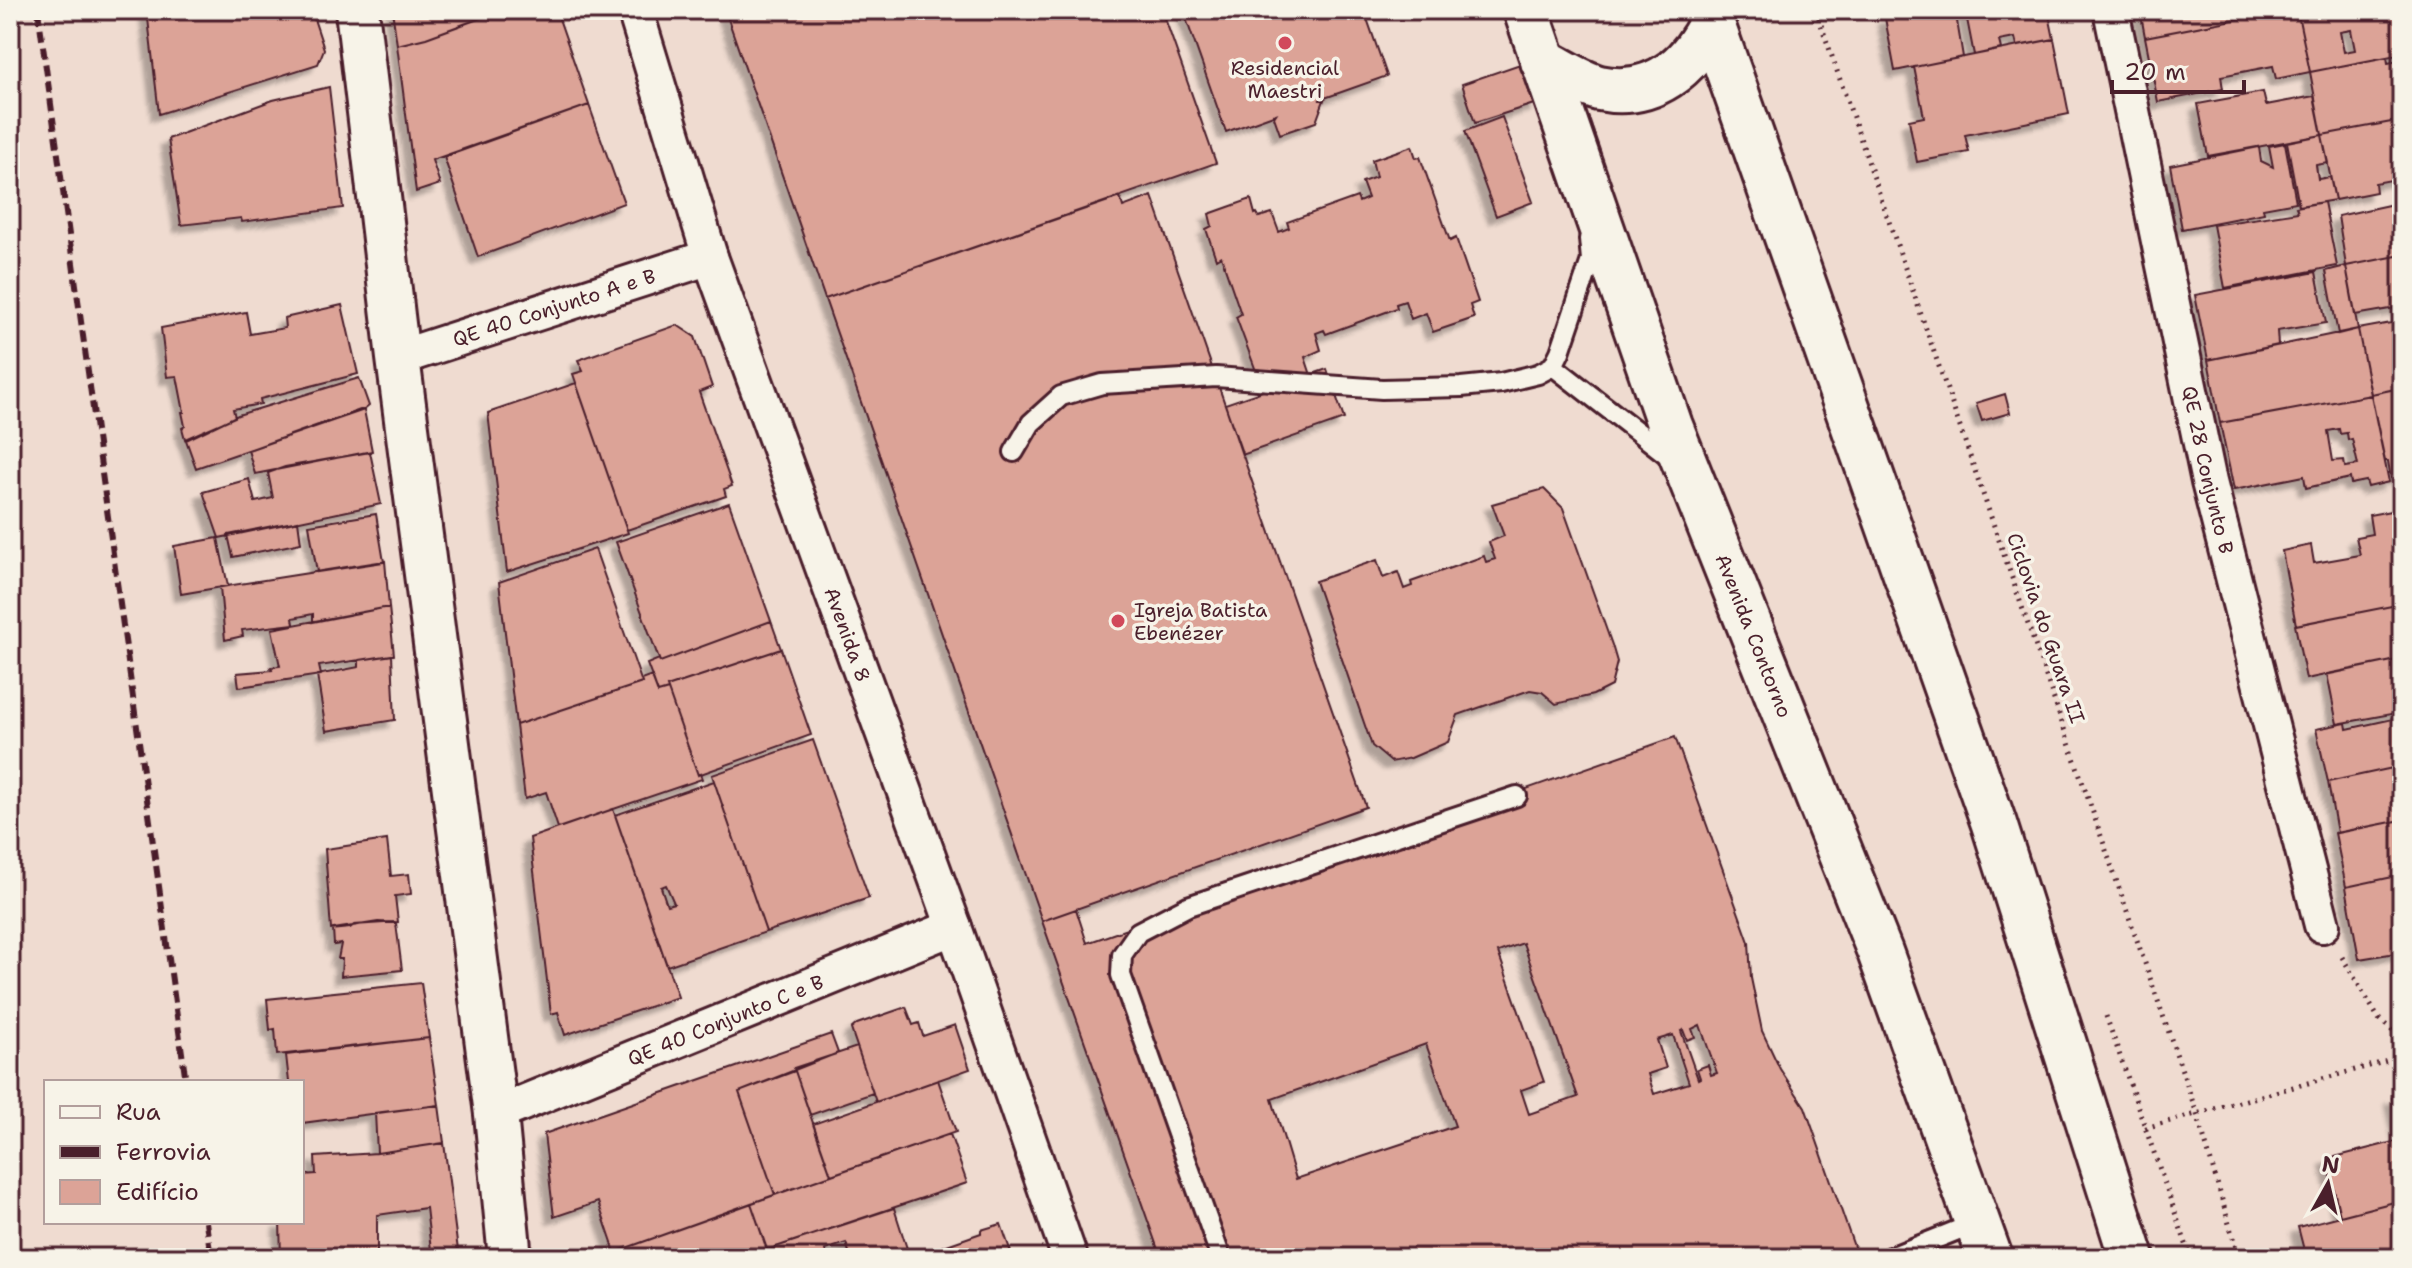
<svg xmlns="http://www.w3.org/2000/svg" width="2412" height="1268" font-family="'Shantell Sans',sans-serif">
  <style>
    .building { fill: #dca397; stroke: #4a1f2b; stroke-width: 2; fill-rule: evenodd; filter: url(#shadow) }
    .lines { fill: none; stroke-linecap: round; stroke-linejoin: round }
    .service-casing { stroke: #4a1f2b; stroke-width: 24 }
    .minor-casing { stroke: #4a1f2b; stroke-width: 40 }
    .tertiary-casing { stroke: #4a1f2b; stroke-width: 48 }
    .secondary-casing { stroke: #4a1f2b; stroke-width: 50 }
    .path { stroke: #4a1f2b; stroke-width: 5; stroke-dasharray: 2 6; stroke-linecap: butt }
    .service { stroke: #f7f3e8; stroke-width: 18 }
    .minor { stroke: #f7f3e8; stroke-width: 34 }
    .tertiary { stroke: #f7f3e8; stroke-width: 42 }
    .secondary { stroke: #f7f3e8; stroke-width: 44 }
    .rail { stroke: #4a1f2b; stroke-width: 6; stroke-dasharray: 12 6; stroke-linecap: butt }
    .poi-dot { fill: #d1495b; stroke: #f7f3e8; stroke-width: 3 }
    .labels { text-anchor: middle; stroke-width: 7; stroke-linejoin: round; paint-order: stroke }
    .poi-label { font-size: 20px; fill: #4a1f2b; stroke: #f7f3e8 }
    .street-label { font-size: 20px; fill: #4a1f2b; stroke: #f7f3e8 }
  </style>
  <defs>
    <filter id="shadow"><feDropShadow dx="-7" dy="7" stdDeviation="2" flood-color="#0004"/></filter>
  </defs>
  <rect width="100%" height="100%" fill="#efdbd0"/>
  <filter id="ink" filterUnits="userSpaceOnUse"><feTurbulence type="fractalNoise" baseFrequency=".0125" numOctaves="2"/><feDisplacementMap in="SourceGraphic" scale="16" xChannelSelector="R" yChannelSelector="G"/><feConvolveMatrix kernelMatrix="1 2 1 2 8 2 1 2 1" color-interpolation-filters="sRGB"/></filter>
  <g filter="url(#ink)">
    <path class="building" d="M147 10H311L324 49 318 64 159 114Z
      M392 10H481L483 17 426 38 397 45Z
      M503 10H556L589 105 432 160 440 184 416 192 397 45 426 38Z
      M725 10H1162L1216 163 825 299Z
      M1183 10H1364L1387 76 1319 100H1324L1316 122 1280 134 1274 117 1276 114 1226 132Z
      M1925 10H2048L2054 39 2017 46 2015 38 1999 41 2001 49 1974 55 1966 14 1956 15 1963 57 1895 71 1885 18Z
      M2140 10H2285L2145 37Z
      M2285 10H2297L2310 72 2276 79 2273 66 2221 76 2223 89 2158 102 2145 37Z
      M2297 10H2402V54L2310 72ZM2351 30 2355 50 2344 52 2340 32Z
      M2054 39 2069 114 1965 135 1969 152 1917 162 1909 120 1924 117 1914 67Z
      M2387 57 2388 63 2402 60V120L2322 135 2310 72Z
      M1523 63 1537 103 1475 123 1462 84Z
      M329 87 343 208 242 222 241 218 181 225 168 139 273 100Z
      M2263 92 2266 105 2314 96 2322 135 2208 156 2198 104Z
      M589 105 624 203 478 257 444 157Z
      M1502 117 1533 202 1496 216 1465 131Z
      M2402 120V178L2375 183 2376 192 2335 200 2322 135Z
      M2322 135 2328 163 2316 165 2318 179 2330 177 2335 200 2299 206 2287 142Z
      M2285 143 2296 202 2263 208 2264 213 2182 229 2170 165 2259 147 2261 161 2273 167 2269 146Z
      M1412 146 1416 158 1420 157 1450 241 1456 238 1478 302 1470 305 1474 318 1433 332 1426 313 1411 319 1405 301 1396 304 1397 308 1326 334 1324 330 1316 333 1321 350 1305 357 1311 375 1259 379 1236 317 1241 314 1221 256 1216 259 1206 229 1212 226 1209 214 1251 199 1255 214 1257 213 1259 217 1272 213 1279 232 1289 228 1287 222 1357 197 1359 202 1368 198 1362 182 1376 177 1372 160Z
      M1152 196 1366 807 1042 921 825 299 1120 197 1123 207Z
      M2324 202 2337 266 2225 288 2213 225 2298 212 2296 207Z
      M2402 202V255L2346 266 2338 216Z
      M2402 255V307L2355 315 2346 266Z
      M2346 266 2358 329 2338 334 2326 271Z
      M2316 272 2326 323 2277 331 2278 345 2208 360 2195 295Z
      M342 305 358 374 260 399 261 404 233 409 235 417 185 439 182 428 185 426 182 412H184L177 376 167 377 161 328 246 312 250 334 285 328 284 318Z
      M2402 321V364L2396 365 2401 388 2371 394 2358 329Z
      M677 325 695 337 712 387 699 392 732 486 724 489 726 496 627 530 573 374 583 371 578 360Z
      M2358 329 2371 395 2220 423 2208 360Z
      M1327 369 1344 419 1242 455 1225 404Z
      M359 378 369 406 364 410 196 468 186 440 238 415Z
      M576 383 628 533 507 572 488 413Z
      M2400 388 2402 476 2391 478 2388 461H2385L2371 394Z
      M2005 394 2010 413 1982 421 1976 403Z
      M2371 395 2389 482 2368 487 2366 481 2351 484 2350 478 2306 488 2304 476 2234 490 2220 423ZM2339 429 2340 434 2347 433 2348 440 2352 439 2358 465 2345 467 2344 460 2333 461 2328 431Z
      M360 410H364L372 451 255 474 248 450Z
      M370 452 381 504 219 538 203 492 249 479 255 502 273 498 268 473 285 467Z
      M1544 489 1563 508 1612 645 1617 662 1611 686 1593 695 1556 704 1542 692 1530 690 1458 715 1448 742 1411 758 1391 762 1372 746 1315 581 1377 560 1383 578 1398 572 1404 589 1412 586 1411 582 1484 556 1486 562 1495 559 1489 542 1504 536 1492 504Z
      M729 503 771 621 660 662 616 542Z
      M2396 510 2402 546V604L2296 625 2282 551 2311 545 2314 563 2360 555 2356 537 2372 534 2369 515Z
      M376 514 384 562 317 572 309 525Z
      M298 521 301 543 233 557 228 535Z
      M218 538 228 586 181 594 174 546Z
      M595 549 642 683 516 725 499 582Z
      M385 561 389 607 313 622V614L293 618 294 624 242 630 243 636 225 640 220 587Z
      M2402 604V659L2306 679 2295 625Z
      M389 607 394 655 319 666 321 675 239 687 237 673 272 670 271 667 280 666 272 629Z
      M771 621 781 649 667 687 668 690 658 693 647 664 659 659 660 662Z
      M781 649 811 735 698 775 667 687Z
      M392 655 395 720 326 731 317 675 359 667V660Z
      M2402 659V712L2337 724 2327 674Z
      M652 676 658 693 668 690 698 775 700 774 702 779 558 828 546 792 525 799 516 725 642 683 641 680Z
      M2402 717V766L2328 782 2316 729 2346 723 2347 729Z
      M1675 737 1749 942 1751 978 1762 1031 1780 1069 1805 1107 1858 1258H1161L1042 921 1076 909 1087 943ZM1523 943 1578 1097 1529 1114 1521 1090 1544 1082 1498 952ZM1700 1025 1717 1073 1711 1075 1708 1065 1697 1069 1700 1078 1698 1079 1681 1031 1683 1030 1687 1040 1695 1037 1692 1029ZM1673 1035 1689 1083 1654 1094 1648 1074 1666 1068 1657 1040ZM1426 1044 1455 1126 1296 1179 1272 1099Z
      M813 740 869 898 766 932 712 775Z
      M2402 766V820L2337 833 2328 782Z
      M714 781 766 932 667 966 615 815ZM666 885 674 903 667 905 661 887Z
      M613 809 678 997 565 1035 558 1012 551 1014 530 838Z
      M2402 820V875L2346 887 2335 833Z
      M387 840 391 876 409 874 411 894 395 896 398 922 354 925 350 928 331 930 325 849Z
      M2402 875V952L2359 959 2346 887Z
      M378 922 396 923 402 970 341 976 342 959H338L341 944 334 945 333 929Z
      M421 983 429 1038 277 1055 275 1029 270 1030 267 999Z
      M906 1007 913 1025 919 1023 923 1036 955 1025 970 1069 876 1102 851 1029 857 1024Z
      M831 1034 838 1053 739 1092 775 1195 615 1252 598 1202 554 1217 544 1134Z
      M429 1038 439 1105 302 1123V1082H289L286 1055Z
      M857 1047 873 1093 810 1115 794 1068Z
      M795 1071 831 1175 775 1195 739 1092Z
      M938 1080 956 1132 831 1175 813 1124Z
      M2402 1096V1200L2340 1216 2327 1159 2401 1140 2392 1098Z
      M439 1105 444 1143 377 1153 375 1113Z
      M950 1134 967 1183 767 1250 751 1203Z
      M444 1143 459 1258H426L425 1250H431L426 1208 377 1215V1258H281L280 1222H302V1175L316 1174 315 1157 377 1153Z
      M2402 1200 2401 1254 2388 1258H2306L2298 1227Z
      M751 1203 770 1258H597L615 1252Z
      M894 1208 910 1258H833L849 1252 846 1243 825 1250 828 1258H770L767 1250Z
      M1001 1224 1013 1258H910L981 1233V1230Z"/>
    <g class="lines">
      <defs>
        <path id="service" d="M1553 366 1670 457
          M1014 452 1031 423 1061 396 1102 384 1216 377 1382 389 1461 387 1501 383 1538 374 1553 366 1560 352 1591 260 1589 239
          M1221 1258 1121 975 1122 955 1138 932 1188 906 1517 796
          M1888 1258 1978 1222"/>
        <g id="minor">
          <path id="s1" d="M635 10 710 257 954 927 1070 1258"/>
          <path id="s2" d="M2111 10 2209 482 2322 925"/>
          <path id="s3" d="M398 358 710 257"/>
          <path id="s4" d="M496 1114 954 927"/>
        </g>
        <path id="tertiary" d="M357 10 398 358 496 1114 510 1258"/>
        <g id="secondary">
          <path id="s5" d="M1526 10 1670 426 1880 952 1990 1258"/>
          <path d="M1707 10 1994 824 2132 1258"/>
          <path d="M1543 61C1561 70 1580 83 1599 88 1653 99 1690 67 1712 22"/>
        </g>
      </defs>
      <use href="#service" class="service-casing"/>
      <use href="#minor" class="minor-casing"/>
      <use href="#tertiary" class="tertiary-casing"/>
      <use href="#secondary" class="secondary-casing"/>
      <path class="path" d="M1816 10 2197 1114 2239 1258
        M2342 957 2379 1019 2402 1039
        M2106 1016 2191 1258
        M2145 1128 2402 1057"/>
      <use href="#service" class="service"/>
      <use href="#minor" class="minor"/>
      <use href="#tertiary" class="tertiary"/>
      <use href="#secondary" class="secondary"/>
      <path class="rail" d="M38 10 186 1082
        M206 1222 211 1258"/>
    </g>
  </g>
  <g class="poi-dot">
    <circle cx="1285" cy="43" r="8"/>
    <circle cx="1118" cy="621" r="8"/>
  </g>
  <g class="labels">
    <g class="poi-label">
      <text x="1285" y="75">Residencial<tspan x="1285" dy="23">Maestri</tspan></text>
      <text x="1134" y="617" text-anchor="start">Igreja Batista<tspan x="1134" dy="23">Ebenézer</tspan></text>
    </g>
    <g class="street-label">
      <text dy="7" stroke="none"><textPath href="#s3" startOffset="164">QE 40 Conjunto A e B</textPath></text>
      <text dy="7" stroke="none"><textPath href="#s2" startOffset="470">QE 28 Conjunto B</textPath></text>
      <text transform="translate(2046 628) rotate(71)" y="7">Ciclovia do Guara II</text>
      <text dy="7" stroke="none"><textPath href="#s1" startOffset="660">Avenida 8</textPath></text>
      <text dy="7" stroke="none"><textPath href="#s5" startOffset="666">Avenida Contorno</textPath></text>
      <text dy="7" stroke="none"><textPath href="#s4" startOffset="248">QE 40 Conjunto C e B</textPath></text>
    </g>
  </g>
  <rect width="2412" height="1268" fill="none" stroke="#f7f3e8" stroke-width="40"/>
  <rect x="20" y="20" width="2372" height="1228" fill="none" stroke="#4a1f2b" stroke-width="3" filter="url(#ink)"/>
  <rect x="44" y="1080" width="260" height="144" fill="#f7f3e8" stroke="#b29e9c" stroke-width="2"/>
  <rect x="60" y="1106" width="40" height="12" fill="#f7f3e8" stroke="#b29e9c" stroke-width="2"/>
  <text x="116" y="1120" font-size="24" fill="#4a1f2b">Rua</text>
  <rect x="60" y="1146" width="40" height="12" fill="#4a1f2b" stroke="#b29e9c" stroke-width="2"/>
  <text x="116" y="1160" font-size="24" fill="#4a1f2b">Ferrovia</text>
  <rect x="60" y="1180" width="40" height="24" fill="#dca397" stroke="#b29e9c" stroke-width="2"/>
  <text x="116" y="1200" font-size="24" fill="#4a1f2b">Edifício</text>
  <g transform="translate(2328 1184) rotate(8)" stroke="#f7f3e8" stroke-width="6" paint-order="stroke">
  <path d="M0-6L14 30L0 20L-14 30Z" fill="#4a1f2b"/>
  <text y="-12" font-size="22" font-weight="bold" text-anchor="middle" fill="#4a1f2b">N</text>
  </g>
  <path d="M2112 80v12h132v-12" fill="none" stroke="#4a1f2b" stroke-width="4"/>
  <text x="2124" y="80" font-size="24" fill="#4a1f2b" stroke="#f7f3e8" stroke-width="6" paint-order="stroke">20 m</text>
</svg>
